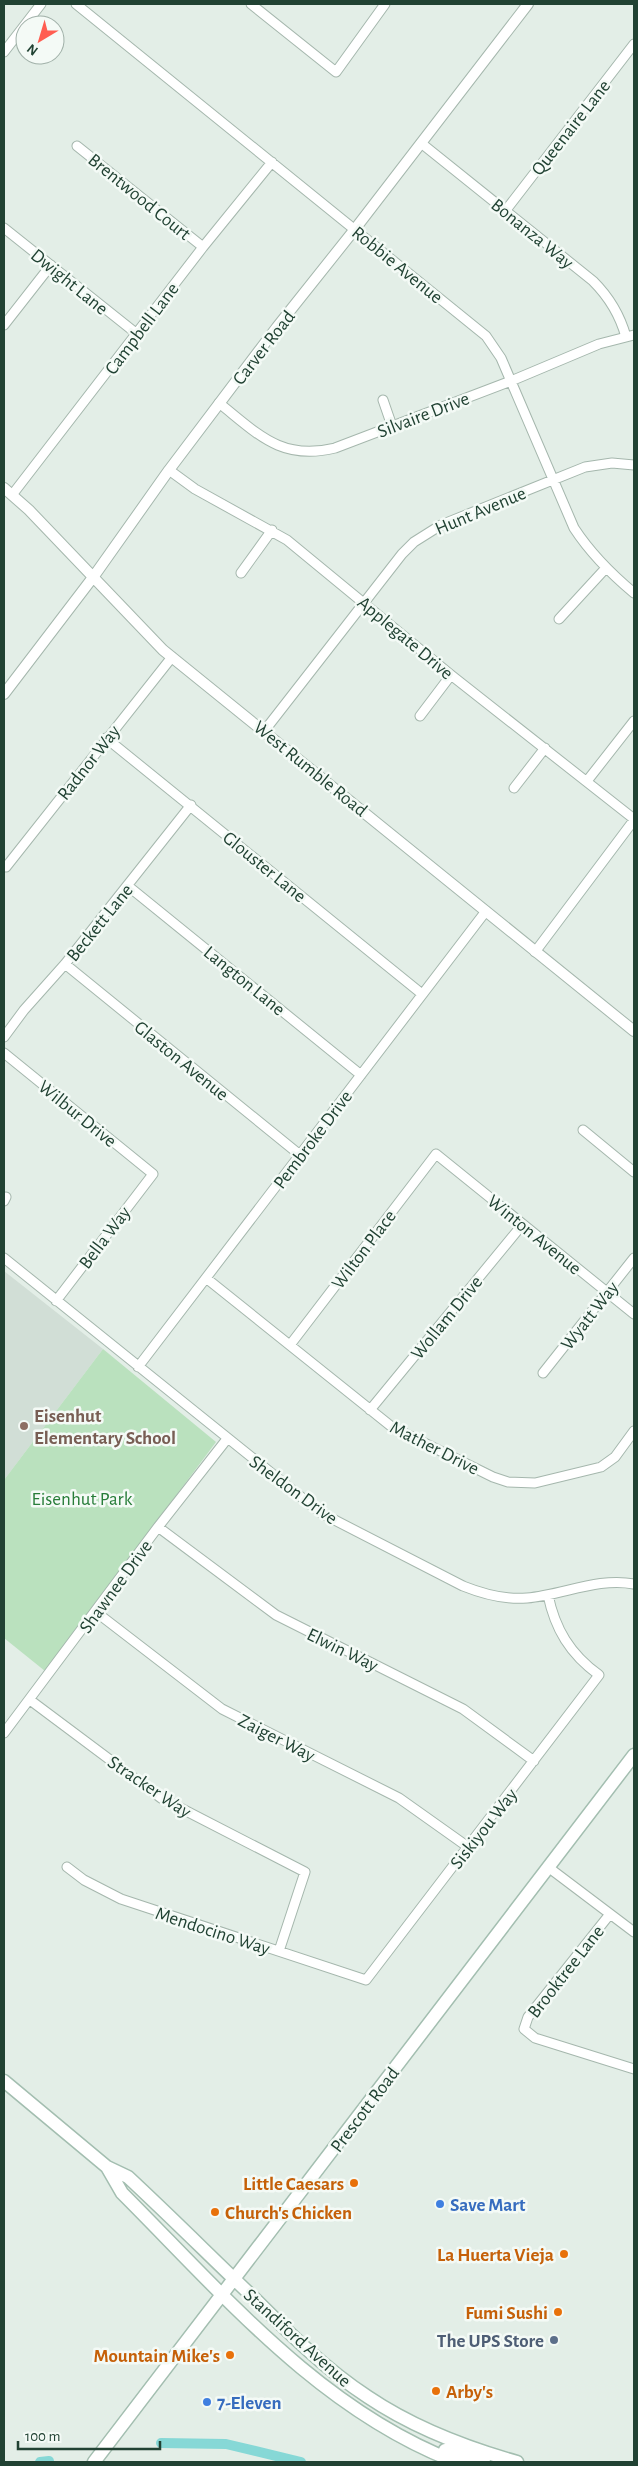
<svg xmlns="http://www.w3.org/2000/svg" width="638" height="2466" font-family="'Alegreya Sans',sans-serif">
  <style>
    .built { fill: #d1ded6 }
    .green { fill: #bae1be }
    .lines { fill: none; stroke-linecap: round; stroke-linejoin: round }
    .canal { stroke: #86d8d6; stroke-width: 10 }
    .minor-casing { stroke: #a5b7ad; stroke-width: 11 }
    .tertiary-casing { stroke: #a5b7ad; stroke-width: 12 }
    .secondary-casing { stroke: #a3beb0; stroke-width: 15 }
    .minor { stroke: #fff; stroke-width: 9 }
    .tertiary { stroke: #fff; stroke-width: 10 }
    .secondary { stroke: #fff; stroke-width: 12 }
    .education-dot { fill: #8d6e63; stroke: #f4faf6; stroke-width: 2 }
    .food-dot { fill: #e8710a; stroke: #f4faf6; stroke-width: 2 }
    .shop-dot { fill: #3f7fe0; stroke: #f4faf6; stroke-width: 2 }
    .service-dot { fill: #5c6f8a; stroke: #f4faf6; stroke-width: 2 }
    .labels { text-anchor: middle; stroke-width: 5; stroke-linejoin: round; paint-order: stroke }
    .street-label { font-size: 19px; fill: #214233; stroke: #f4faf6 }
    .education-label { font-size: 19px; font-weight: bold; fill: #785e54; stroke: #f4faf6; text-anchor: start }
    .park-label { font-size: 19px; fill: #277d39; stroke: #f4faf6 }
    .food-label { font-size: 19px; font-weight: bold; fill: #c56008; stroke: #f4faf6; text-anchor: end }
    .shop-label { font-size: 19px; font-weight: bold; fill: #366cbe; stroke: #f4faf6; text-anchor: start }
    .service-label { font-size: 19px; font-weight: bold; fill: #4e5e75; stroke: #f4faf6; text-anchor: end }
  </style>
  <rect width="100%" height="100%" fill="#e3eee7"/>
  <path class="built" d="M4 1271 103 1349 4 1480Z"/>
  <path class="green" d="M103 1349 216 1442 45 1671 4 1638V1480Z"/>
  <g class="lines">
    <path class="canal" d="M161 2443 226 2444 301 2462
      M40 2462 49 2461"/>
    <defs>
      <path id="minor" d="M76 4 486 336 501 358 574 528C591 554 610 573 634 593
        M251 4 336 72 385 4
        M4 52 41 4
        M421 143 593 281C609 297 620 315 626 337
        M77 146 203 247
        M506 210 634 44
        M4 228 137 334
        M4 325 51 265
        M383 400 392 426
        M219 403C258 434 281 461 335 448L511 381 599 344 634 335
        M169 470 195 489 287 540 451 675 634 819
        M12 495 203 247 272 162
        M241 573 272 530
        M559 619 605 569
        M420 716 451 675
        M265 730 402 554 414 542 441 525 585 467 612 463 634 465
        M106 738 422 994
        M587 781 634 721
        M514 788 545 748
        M4 865 6 867 172 657
        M128 886 361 1075
        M535 952 634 820
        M65 964 300 1155
        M4 1037 24 1010 65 964 191 805
        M4 1053 153 1174 56 1301
        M583 1130 634 1172
        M4 1201 6 1197
        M4 1258 321 1513 463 1586C483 1594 505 1600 527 1598 563 1595 598 1577 634 1584
        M206 1278 392 1427 493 1477 508 1482 535 1483 601 1467 615 1457 634 1431
        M290 1345 436 1154 634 1314
        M138 1367 486 911
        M543 1373 634 1258
        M370 1410 522 1225
        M158 1527 276 1615 463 1709 534 1761
        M96 1612 222 1709 399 1798 468 1847
        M30 1700 161 1798 305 1872 279 1951
        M4 1733 158 1527 227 1439
        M67 1867 84 1880 121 1899 366 1980 599 1675C570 1654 555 1629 548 1595
        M548 1867 634 1932
        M610 1914 528 2017 524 2029 535 2038 634 2069"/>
      <path id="tertiary" d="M4 488 29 510 163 650 634 1031
        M4 694 94 576 169 470 277 327 355 229 528 4"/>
      <path id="secondary" d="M4 2081 107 2167 128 2177C171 2217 212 2258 254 2298 290 2334 325 2369 368 2397 414 2428 464 2447 517 2462
        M107 2167 122 2193C223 2294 320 2410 456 2462
        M445 2450 484 2462
        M94 2462 634 1755"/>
    </defs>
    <use href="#minor" class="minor-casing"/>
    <use href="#tertiary" class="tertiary-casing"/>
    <use href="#secondary" class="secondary-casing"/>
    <use href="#minor" class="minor"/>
    <use href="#tertiary" class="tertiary"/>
    <use href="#secondary" class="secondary"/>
  </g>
  <circle class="education-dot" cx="24" cy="1426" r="5"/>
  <g class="food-dot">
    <circle cx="354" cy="2183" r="5"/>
    <circle cx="215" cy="2212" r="5"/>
    <circle cx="564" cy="2254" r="5"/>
    <circle cx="558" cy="2312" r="5"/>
    <circle cx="230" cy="2355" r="5"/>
    <circle cx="436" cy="2391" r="5"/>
  </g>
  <g class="shop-dot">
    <circle cx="440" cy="2204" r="5"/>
    <circle cx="207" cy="2402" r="5"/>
  </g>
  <circle class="service-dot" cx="554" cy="2340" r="5"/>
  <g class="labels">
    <g class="street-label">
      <text transform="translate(570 127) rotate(-52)" y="7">Queenaire Lane</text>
      <text transform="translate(140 196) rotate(39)" y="7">Brentwood Court</text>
      <text transform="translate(533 233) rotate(39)" y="7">Bonanza Way</text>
      <text transform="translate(398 264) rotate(39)" y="7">Robbie Avenue</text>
      <text transform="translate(70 281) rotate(39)" y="7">Dwight Lane</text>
      <text transform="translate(141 328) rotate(-53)" y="7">Campbell Lane</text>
      <text transform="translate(263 347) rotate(-52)" y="7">Carver Road</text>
      <text transform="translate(423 414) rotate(-21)" y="7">Silvaire Drive</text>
      <text transform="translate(480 510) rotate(-23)" y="7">Hunt Avenue</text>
      <text transform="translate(406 637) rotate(40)" y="7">Applegate Drive</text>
      <text transform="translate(88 762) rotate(-52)" y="7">Radnor Way</text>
      <text transform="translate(311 768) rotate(39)" y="7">West Rumble Road</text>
      <text transform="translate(265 866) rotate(39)" y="7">Glouster Lane</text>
      <text transform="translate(99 922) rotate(-51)" y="7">Beckett Lane</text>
      <text transform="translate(245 980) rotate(39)" y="7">Langton Lane</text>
      <text transform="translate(182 1060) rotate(39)" y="7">Glaston Avenue</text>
      <text transform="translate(78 1113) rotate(39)" y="7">Wilbur Drive</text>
      <text transform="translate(312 1139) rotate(-53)" y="7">Pembroke Drive</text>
      <text transform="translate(535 1234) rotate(39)" y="7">Winton Avenue</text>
      <text transform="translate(104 1237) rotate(-53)" y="7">Bella Way</text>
      <text transform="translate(363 1249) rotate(-53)" y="7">Wilton Place</text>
      <text transform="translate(589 1315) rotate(-52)" y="7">Wyatt Way</text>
      <text transform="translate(446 1317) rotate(-51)" y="7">Wollam Drive</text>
      <text transform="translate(435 1447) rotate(27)" y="7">Mather Drive</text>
      <text transform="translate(294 1489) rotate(36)" y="7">Sheldon Drive</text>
      <text transform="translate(115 1586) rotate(-54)" y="7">Shawnee Drive</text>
      <text transform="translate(343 1649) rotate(26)" y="7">Elwin Way</text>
      <text transform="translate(277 1737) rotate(27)" y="7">Zaiger Way</text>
      <text transform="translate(150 1786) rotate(34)" y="7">Stracker Way</text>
      <text transform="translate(483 1828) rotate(-52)" y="7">Siskiyou Way</text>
      <text transform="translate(213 1930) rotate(18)" y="7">Mendocino Way</text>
      <text transform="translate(565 1971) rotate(-52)" y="7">Brooktree Lane</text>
      <text transform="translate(364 2109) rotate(-53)" y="7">Prescott Road</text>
      <text transform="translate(298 2337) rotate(42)" y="7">Standiford Avenue</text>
    </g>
    <g class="education-label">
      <text x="34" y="1422">Eisenhut<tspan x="34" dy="22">Elementary School</tspan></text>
    </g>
    <g class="park-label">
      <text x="82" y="1505">Eisenhut Park</text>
    </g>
    <g class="food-label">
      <text x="344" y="2190">Little Caesars</text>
      <text x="225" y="2219" text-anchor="start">Church's Chicken</text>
      <text x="554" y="2261">La Huerta Vieja</text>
      <text x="548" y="2319">Fumi Sushi</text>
      <text x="220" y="2362">Mountain Mike's</text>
      <text x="446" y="2398" text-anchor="start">Arby's</text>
    </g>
    <g class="shop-label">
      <text x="450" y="2211">Save Mart</text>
      <text x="217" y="2409">7-Eleven</text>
    </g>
    <g class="service-label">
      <text x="544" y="2347">The UPS Store</text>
    </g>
  </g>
  <rect width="638" height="2466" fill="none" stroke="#214233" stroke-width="10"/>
  <g transform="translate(40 40) rotate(218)"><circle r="24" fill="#f4faf6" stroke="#a0b0a8"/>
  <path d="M0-4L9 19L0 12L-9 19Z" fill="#ff5d51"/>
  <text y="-8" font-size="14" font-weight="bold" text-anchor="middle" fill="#214233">N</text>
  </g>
  <path d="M18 2441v8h142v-8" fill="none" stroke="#214233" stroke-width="2.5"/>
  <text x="25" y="2441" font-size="15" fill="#214233" stroke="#f4faf6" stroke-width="4" paint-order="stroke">100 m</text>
</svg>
